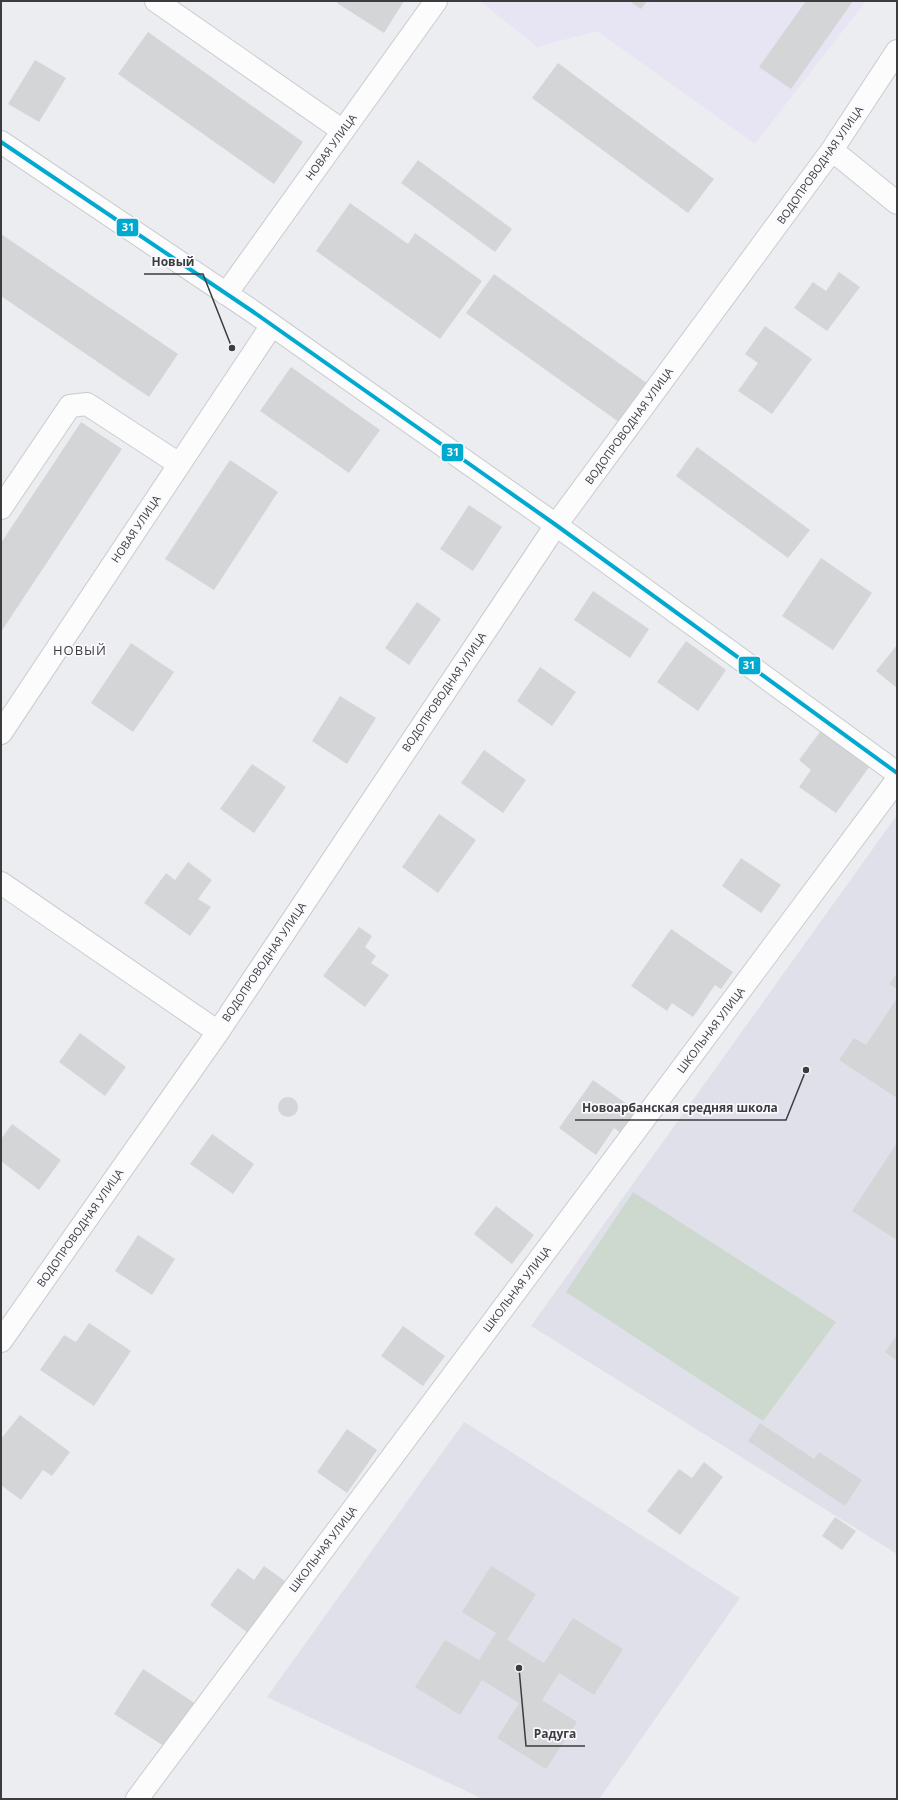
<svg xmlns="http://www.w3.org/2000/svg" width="898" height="1800" font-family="'Open Sans',sans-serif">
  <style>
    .industrial { fill: #e7e5f3 }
    .built { fill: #dfe0e9 }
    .green { fill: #cdd9ce }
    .building { fill: #d4d5d7 }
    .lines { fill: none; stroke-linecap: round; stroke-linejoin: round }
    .minor-casing { stroke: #cacbce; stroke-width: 24 }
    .minor { stroke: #fcfcfd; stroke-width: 22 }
    .bus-1-casing { stroke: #f9f9fe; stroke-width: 7 }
    .bus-1 { stroke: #00a9ce; stroke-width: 4 }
    .labels { text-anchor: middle; stroke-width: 3.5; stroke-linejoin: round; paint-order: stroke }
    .street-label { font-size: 11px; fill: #3c3c3f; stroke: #f9f9fe }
    .quarter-label { font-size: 13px; letter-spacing: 1px; fill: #3c3c3f; stroke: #f9f9fe }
    .leader { fill: none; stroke: #3c3c3f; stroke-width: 1.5 }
    .callout-dot { fill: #3c3c3f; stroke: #f9f9fe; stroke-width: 1.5 }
    .callout-label { font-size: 12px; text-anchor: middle; font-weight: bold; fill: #3c3c3f; stroke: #f9f9fe; stroke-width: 3.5; stroke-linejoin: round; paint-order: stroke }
    .line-badge { stroke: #f9f9fe; stroke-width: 1.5 }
    .badge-label { font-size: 11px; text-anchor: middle; font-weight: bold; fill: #fff }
  </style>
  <rect width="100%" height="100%" fill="#ecedf1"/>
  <path class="industrial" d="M480 1H866L755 144 597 31 537 47Z"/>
  <path class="built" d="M897 815V1554L531 1326Z
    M464 1422 740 1598 599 1799H483L267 1697Z"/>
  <path class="green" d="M633 1192 836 1322 763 1421 566 1292Z"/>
  <path class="building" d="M339 1H404L384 33 337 3Z
    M629 1H647L641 9Z
    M806 1H853L791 89 759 67Z
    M148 32 303 142 274 184 118 74Z
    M35 60 66 78 39 122 8 104Z
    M558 63 714 179 688 213 532 98Z
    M418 160 512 229 495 252 401 183Z
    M350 203 408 244 415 233 482 281 440 339 316 251Z
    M1 234 178 354 149 397 1 296Z
    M839 272 860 287 827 331 794 308 813 282 826 291Z
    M494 274 658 391 630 430 466 313Z
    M765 326 812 359 772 414 738 391 758 363 745 354Z
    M291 367 380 430 349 473 260 411Z
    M81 422 122 449 1 632V543Z
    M697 447 810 530 788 558 676 476Z
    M230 460 278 492 214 590 165 559Z
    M469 505 502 527 473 571 440 549Z
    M821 558 872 593 833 650 782 616Z
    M593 591 649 629 630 658 574 620Z
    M417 602 441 619 409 665 385 648Z
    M686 641 726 670 698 711 657 682Z
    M131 643 174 672 133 732 91 703Z
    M897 645V688L876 671Z
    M540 667 576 692 552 726 517 701Z
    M340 696 376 718 347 764 312 741Z
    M823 728 872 763 836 813 799 787 811 770 799 760Z
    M484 750 526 780 503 813 461 783Z
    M252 764 286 787 254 833 220 809Z
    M439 814 476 840 438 893 402 867Z
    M741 858 781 885 761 913 722 886Z
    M188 862 212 880 198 899 211 907 190 936 144 903 166 873 175 880Z
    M359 927 372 936 365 947 376 956 371 963 389 975 365 1007 323 976Z
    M671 929 733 972 721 989 715 985 693 1017 672 1003 667 1011 631 986Z
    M897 973V989L889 984Z
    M897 998V1098L839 1060 854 1038 866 1045Z
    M80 1033 126 1067 105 1096 59 1062Z
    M593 1080 638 1112 622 1134 614 1128 596 1155 559 1128Z
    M278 1107a10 10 0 1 1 20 0a10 10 0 1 1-20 0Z
    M12 1124 61 1160 39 1190 1 1161V1139Z
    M212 1134 254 1164 233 1194 190 1164Z
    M897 1143V1240L852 1211Z
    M496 1206 534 1235 512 1264 474 1234Z
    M138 1235 175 1259 152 1295 115 1271Z
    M89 1323 131 1351 94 1406 40 1370 64 1335 76 1342Z
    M403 1326 445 1356 423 1386 381 1356Z
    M897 1335V1359L896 1360 885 1352Z
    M20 1415 70 1452 52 1476 43 1470 21 1500 1 1485V1439Z
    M760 1423 814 1459 819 1452 862 1480 845 1506 748 1441Z
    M347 1429 377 1450 347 1493 317 1472Z
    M704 1462 723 1477 680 1535 647 1511 679 1469 692 1478Z
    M835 1517 856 1531 842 1550 822 1536Z
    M264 1566 289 1584 251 1635 210 1605 238 1568 254 1580Z
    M491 1566 536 1594 507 1640 544 1663 573 1618 623 1649 594 1695 559 1673 542 1700 577 1722 546 1769 497 1738 519 1703 482 1680 460 1715 415 1687 445 1640 479 1660 496 1633 462 1612Z
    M143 1669 196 1704 167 1748 114 1714Z"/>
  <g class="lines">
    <defs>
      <path id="minor" d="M156 1 343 131
        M1 142 252 311 556 525 897 773
        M832 150 897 203
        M226 294 436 1
        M1 508 70 406 87 404 179 464
        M1 733 272 325
        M1 883 218 1032
        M1 1341 218 1032 556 525 832 150 897 51
        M137 1799 897 780"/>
    </defs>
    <use href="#minor" class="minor-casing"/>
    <use href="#minor" class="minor"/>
    <defs>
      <path id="bus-1" d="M1 142 252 311 556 525 897 773"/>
    </defs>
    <use href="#bus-1" class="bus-1-casing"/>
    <use href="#bus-1" class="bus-1"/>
  </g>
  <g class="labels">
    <g class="street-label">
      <text transform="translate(331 147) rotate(-54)" y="4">НОВАЯ УЛИЦА</text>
      <text transform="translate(820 165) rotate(-55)" y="4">ВОДОПРОВОДНАЯ УЛИЦА</text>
      <text transform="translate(629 426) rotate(-54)" y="4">ВОДОПРОВОДНАЯ УЛИЦА</text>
      <text transform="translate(136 529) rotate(-56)" y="4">НОВАЯ УЛИЦА</text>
      <text transform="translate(444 692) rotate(-56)" y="4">ВОДОПРОВОДНАЯ УЛИЦА</text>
      <text transform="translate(264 962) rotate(-56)" y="4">ВОДОПРОВОДНАЯ УЛИЦА</text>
      <text transform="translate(711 1030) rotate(-53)" y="4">ШКОЛЬНАЯ УЛИЦА</text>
      <text transform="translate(80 1228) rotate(-55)" y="4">ВОДОПРОВОДНАЯ УЛИЦА</text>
      <text transform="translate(517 1289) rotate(-53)" y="4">ШКОЛЬНАЯ УЛИЦА</text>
      <text transform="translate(323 1549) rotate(-53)" y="4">ШКОЛЬНАЯ УЛИЦА</text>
    </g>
    <g class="quarter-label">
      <text x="80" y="655">НОВЫЙ</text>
    </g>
  </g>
  <path class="leader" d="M232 348L203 274H144M806 1070L786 1120H575M519 1668L526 1746H585"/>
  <g class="callout-dot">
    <circle cx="232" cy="348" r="4"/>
    <circle cx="806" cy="1070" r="4"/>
    <circle cx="519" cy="1668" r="4"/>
  </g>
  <g class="callout-label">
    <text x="173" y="266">Новый</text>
    <text x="680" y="1112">Новоарбанская средняя школа</text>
    <text x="555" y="1738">Радуга</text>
  </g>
  <g class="line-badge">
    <rect x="116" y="218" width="23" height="19" rx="4" fill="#00a9ce"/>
    <rect x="441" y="443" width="23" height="19" rx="4" fill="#00a9ce"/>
    <rect x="738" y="656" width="23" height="19" rx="4" fill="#00a9ce"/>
  </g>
  <g class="badge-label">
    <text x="128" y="231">31</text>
    <text x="453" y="456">31</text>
    <text x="749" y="669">31</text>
  </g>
  <rect width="898" height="1800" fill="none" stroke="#3c3c3f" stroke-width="4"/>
</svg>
